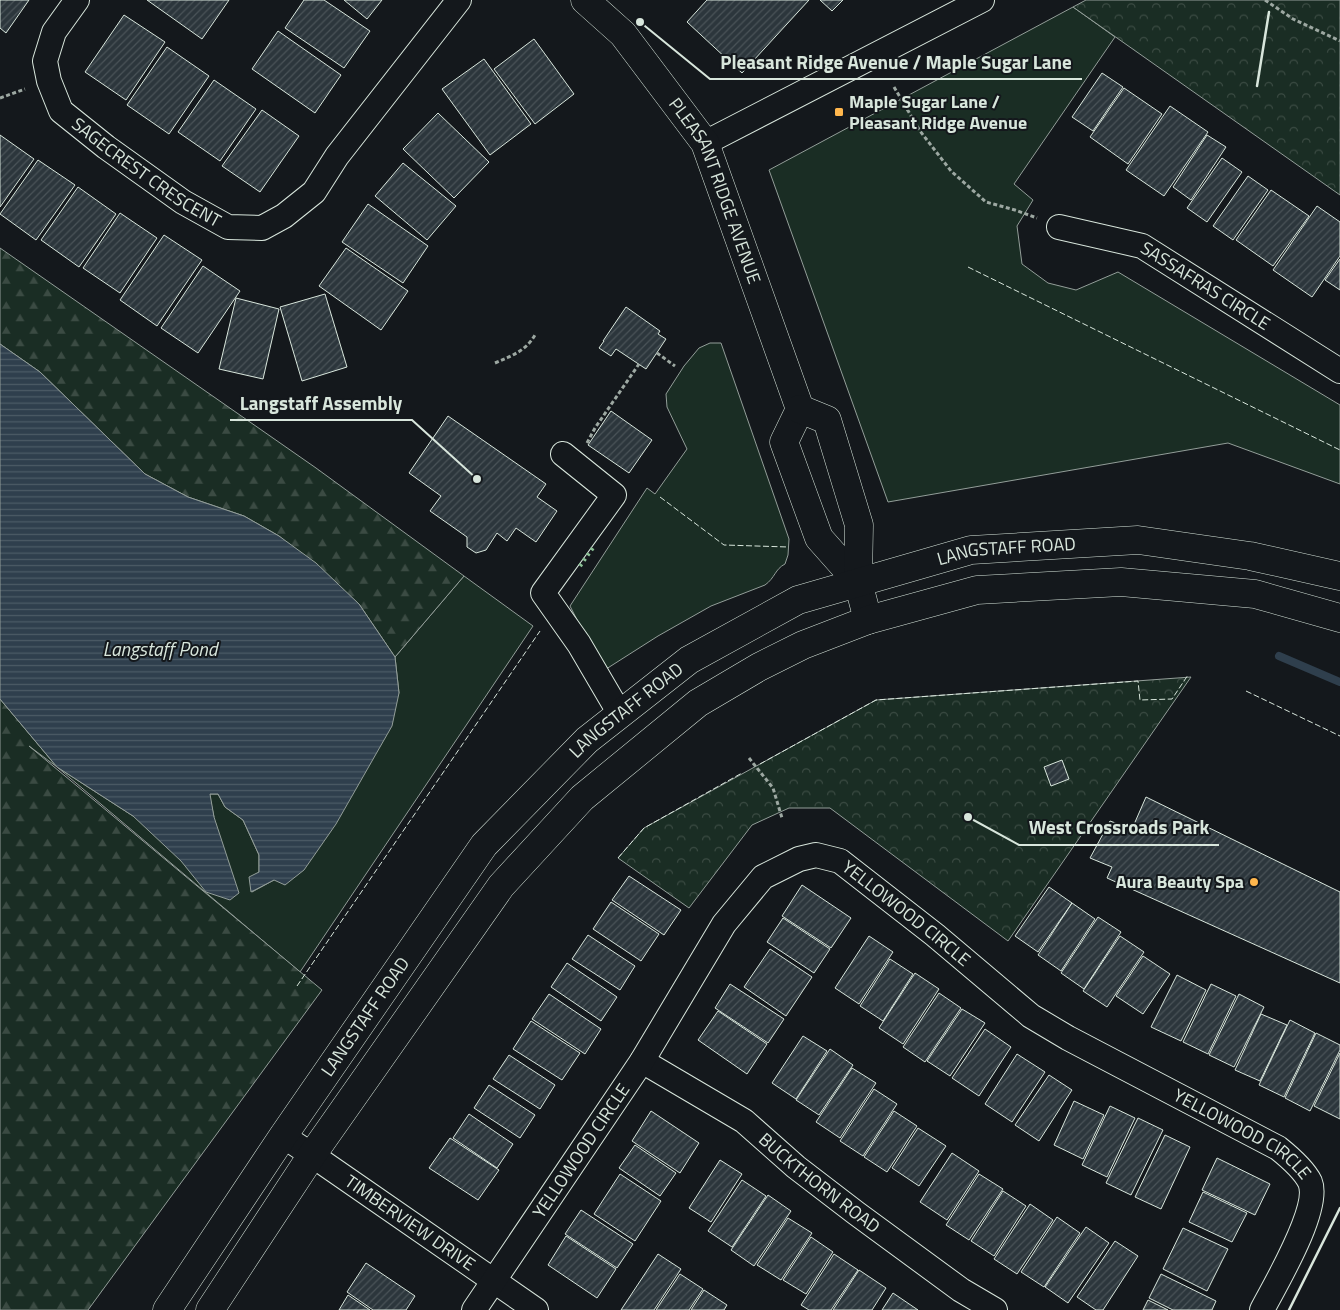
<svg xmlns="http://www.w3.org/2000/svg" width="1340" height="1310" font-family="'Titillium Web',sans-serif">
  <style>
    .grass { fill: #1a2d24; stroke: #939e99 }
    .forest { fill: url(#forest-firs); stroke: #939e99 }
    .park { fill: url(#park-crowns); stroke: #939e99 }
    .water { fill: url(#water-rules); stroke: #939e99 }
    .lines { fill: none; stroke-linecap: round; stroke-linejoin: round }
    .stream { stroke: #2f3f4d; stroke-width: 8 }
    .building { fill: url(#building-hatch); stroke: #d8e6dc }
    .minor-casing { stroke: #d8e6dc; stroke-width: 26 }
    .tertiary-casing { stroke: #d8e6dc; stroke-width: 29 }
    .secondary-casing { stroke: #d8e6dc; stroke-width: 29 }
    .path { stroke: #9da8a2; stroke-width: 3; stroke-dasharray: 4 2.5; stroke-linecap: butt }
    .minor { stroke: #14181c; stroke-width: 24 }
    .tertiary { stroke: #14181c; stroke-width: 28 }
    .secondary { stroke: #14181c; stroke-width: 28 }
    .hedge { stroke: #8ac095; stroke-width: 4; stroke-dasharray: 2.5 4; stroke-linecap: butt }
    .fence { stroke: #d8e6dc; stroke-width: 1; stroke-dasharray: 6 2.5; stroke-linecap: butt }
    .wall { stroke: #d8e6dc; stroke-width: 2.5 }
    .poi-dot { fill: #ffb74d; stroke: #14181c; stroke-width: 2 }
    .labels { text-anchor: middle; stroke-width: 4; stroke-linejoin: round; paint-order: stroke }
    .poi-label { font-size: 18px; font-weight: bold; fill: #d8e6dc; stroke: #14181c; text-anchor: start }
    .street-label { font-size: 18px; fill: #d8e6dc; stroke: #14181c }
    .water-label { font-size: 19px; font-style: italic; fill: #d8e6dc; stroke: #14181c }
    .leader { fill: none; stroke: #d8e6dc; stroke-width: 2 }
    .callout-dot { fill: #d8e6dc; stroke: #14181c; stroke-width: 2 }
    .callout-label { font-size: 19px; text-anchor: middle; font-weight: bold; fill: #d8e6dc; stroke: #14181c; stroke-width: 4; stroke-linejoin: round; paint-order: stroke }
  </style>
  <defs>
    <pattern id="forest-firs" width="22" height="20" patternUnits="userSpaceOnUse" patternTransform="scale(1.25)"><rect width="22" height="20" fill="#1a2d24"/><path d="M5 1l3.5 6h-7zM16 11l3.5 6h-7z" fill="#3b4b43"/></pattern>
    <pattern id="park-crowns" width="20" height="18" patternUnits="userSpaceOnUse" patternTransform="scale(1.25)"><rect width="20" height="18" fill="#1a2d24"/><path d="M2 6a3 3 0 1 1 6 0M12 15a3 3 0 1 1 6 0" fill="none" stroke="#3b4b43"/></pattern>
    <pattern id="water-rules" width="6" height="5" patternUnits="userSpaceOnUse" patternTransform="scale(1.25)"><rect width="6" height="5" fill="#2f3f4d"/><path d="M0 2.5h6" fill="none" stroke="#4c5b66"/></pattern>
    <pattern id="building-hatch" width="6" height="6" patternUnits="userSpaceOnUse" patternTransform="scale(1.25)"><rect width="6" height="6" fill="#2c363c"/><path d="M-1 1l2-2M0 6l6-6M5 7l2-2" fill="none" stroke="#4a5358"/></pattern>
  </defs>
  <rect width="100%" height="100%" fill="#14181c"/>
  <path class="grass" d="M1073 7 1115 37 1014 184 1033 200 1017 226 1022 264 1048 283 1076 290 1118 272 1340 405V484L1228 443 888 502 769 170Z
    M710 343H721L789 539 788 555 785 564C775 569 775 578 765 585L711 606 658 636 603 671 570 606 647 488 655 494 687 449 667 407 666 394 684 366 699 348Z
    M464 576 533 626 300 972 57 767 133 816 214 817 209 794H218L225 807 243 820 259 855V872L252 892 274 880 399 693 395 657Z"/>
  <path class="forest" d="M0 248 316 468 464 576 395 657 359 604 279 536 244 516 188 497 145 474 40 372 0 344Z
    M0 699 57 767 29 746 322 990 88 1310H0Z"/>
  <path class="park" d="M1086 0H1340V195L1073 7Z
    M1191 677 1008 941 830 808H789L752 825 689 908 618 858 644 828 876 700Z"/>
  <path class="water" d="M0 344 40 372 145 474 188 497 244 516 279 536 316 563 359 604 395 657 399 693 392 726 336 824 304 870 285 885 274 880 251 892 249 877 259 872V855L243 820 225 807 218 794H210L214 817 239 893 230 900 206 892 181 861 133 816 57 767 0 699Z"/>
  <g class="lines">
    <path class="stream" d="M1279 656 1340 682"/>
  </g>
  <path class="building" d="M0 0H29L6 33 0 28Z
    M147 0H229L202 39Z
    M304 0H324L370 31 344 68 285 28Z
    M344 0H382L367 19Z
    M707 0H809L742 73 687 22Z
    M820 0H843L832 11Z
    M124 15 165 42 126 100 85 72Z
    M278 31 341 75 315 113 252 69Z
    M534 39 574 94 535 124 494 69Z
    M167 47 209 76 169 134 127 105Z
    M484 59 531 124 490 155 442 89Z
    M1102 73 1123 87 1093 131 1072 117Z
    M214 80 256 109 220 161 178 132Z
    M1124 88 1162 114 1128 164 1090 137Z
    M1170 106 1208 132 1164 196 1126 170Z
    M262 110 299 136 260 192 222 166Z
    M438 113 489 162 454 198 403 149Z
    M0 135 34 159 0 207Z
    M1207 135 1226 147 1191 200 1173 187Z
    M1222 158 1242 172 1207 222 1187 208Z
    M38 160 75 185 36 240 0 214Z
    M403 163 456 206 427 240 375 196Z
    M1248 176 1268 190 1233 240 1213 226Z
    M78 187 116 214 79 267 41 240Z
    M1271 190 1309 216 1273 266 1236 240Z
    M368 204 428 246 403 283 342 242Z
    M1317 206 1340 222V256L1312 297 1273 270Z
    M120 213 157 238 120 293 83 268Z
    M164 235 202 260 157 326 120 300Z
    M346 248 408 291 381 330 319 286Z
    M1340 259V290L1325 280Z
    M203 266 240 291 198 353 161 328Z
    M325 294 347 367 302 381 280 307Z
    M236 298 279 309 263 379 219 369Z
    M626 307 660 331 658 334 666 339 646 369 616 349 611 356 599 348 604 341H603Z
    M611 411 652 440 629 473 588 445Z
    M448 416 546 484 537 497 557 511 536 542 516 528 507 541 497 533 486 550 476 553 467 547V537L430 511 441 496 409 473Z
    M1062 760 1069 779 1051 786 1044 767Z
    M1146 797 1340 892V983L1107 878 1112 867 1090 858 1110 821 1132 829Z
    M629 876 681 910 664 935 612 900Z
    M802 885 851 918 831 948 782 916Z
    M1049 887 1072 903 1038 952 1015 936Z
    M611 902 659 934 641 961 593 929Z
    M1072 903 1095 919 1061 971 1038 955Z
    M1098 917 1121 932 1084 989 1061 973Z
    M783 918 830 949 814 973 767 942Z
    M588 935 635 966 620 990 572 959Z
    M869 936 893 952 859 1004 835 988Z
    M1120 936 1144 952 1107 1007 1083 991Z
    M770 949 812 977 786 1016 744 987Z
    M1143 956 1170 974 1143 1014 1116 996Z
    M890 959 913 974 883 1021 860 1006Z
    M567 963 617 997 601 1021 551 987Z
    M915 973 939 989 903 1044 879 1028Z
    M1177 975 1206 990 1181 1041 1151 1027Z
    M730 984 784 1019 768 1043 715 1008Z
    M1211 984 1236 996 1208 1054 1183 1042Z
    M939 993 961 1008 925 1062 903 1047Z
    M549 994 601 1029 585 1054 532 1019Z
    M1239 994 1264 1007 1234 1067 1209 1055Z
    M962 1009 985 1023 950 1076 927 1061Z
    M718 1011 767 1044 747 1074 698 1040Z
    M1261 1014 1287 1025 1260 1081 1235 1070Z
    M1290 1020 1315 1033 1284 1097 1259 1085Z
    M531 1021 580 1053 562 1080 513 1049Z
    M985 1029 1011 1047 979 1096 952 1078Z
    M1316 1033 1340 1045V1050L1310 1111 1285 1098Z
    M803 1036 827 1051 796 1099 772 1083Z
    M830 1049 853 1065 819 1115 796 1100Z
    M1340 1053V1119L1314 1106Z
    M1017 1054 1045 1072 1012 1122 985 1104Z
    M509 1055 555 1085 540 1109 493 1079Z
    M852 1068 876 1083 840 1138 816 1122Z
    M1049 1075 1072 1090 1039 1141 1015 1125Z
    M489 1085 535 1115 520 1138 474 1108Z
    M874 1089 897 1104 863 1156 840 1141Z
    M1074 1101 1104 1115 1083 1159 1054 1145Z
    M1110 1106 1135 1118 1107 1177 1082 1165Z
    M651 1111 699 1143 680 1173 632 1141Z
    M894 1111 917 1126 887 1172 864 1157Z
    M469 1114 513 1144 497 1168 453 1138Z
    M1138 1118 1163 1130 1131 1195 1106 1183Z
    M918 1128 946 1146 919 1186 892 1168Z
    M1165 1135 1190 1147 1161 1209 1135 1197Z
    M450 1138 499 1170 478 1200 429 1168Z
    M635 1145 676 1173 660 1196 619 1168Z
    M952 1153 979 1171 947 1220 920 1202Z
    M1217 1158 1270 1184 1255 1215 1202 1190Z
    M720 1160 742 1174 711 1222 689 1208Z
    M620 1174 661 1201 635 1241 594 1214Z
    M979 1174 1003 1189 969 1240 946 1225Z
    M742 1180 766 1196 732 1247 708 1231Z
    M1003 1191 1026 1206 994 1256 971 1241Z
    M1203 1192 1247 1213 1232 1242 1189 1222Z
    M768 1195 791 1211 754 1266 731 1250Z
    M1030 1204 1053 1220 1017 1274 994 1259Z
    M581 1210 633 1244 617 1268 565 1234Z
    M1057 1217 1080 1233 1044 1287 1021 1272Z
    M788 1218 812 1233 781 1280 757 1265Z
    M1086 1227 1109 1243 1068 1303 1045 1287Z
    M1183 1228 1228 1249 1207 1291 1163 1269Z
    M566 1236 616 1269 597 1298 548 1265Z
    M811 1237 833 1252 806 1294 783 1280Z
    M1115 1241 1138 1256 1103 1310H1096L1077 1297Z
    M658 1254 681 1269 654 1310H621Z
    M834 1254 858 1270 831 1310H809L801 1305Z
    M366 1263 415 1296 406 1310H373L347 1292Z
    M859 1270 886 1288 872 1310H833Z
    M680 1274 703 1289 689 1310H656Z
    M1161 1274 1216 1301 1212 1310H1173L1149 1298Z
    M704 1290 727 1305 724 1310H691Z
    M893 1293 918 1310H882Z
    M348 1295 370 1310H339Z
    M1148 1300 1168 1310H1143Z"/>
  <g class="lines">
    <defs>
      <g id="minor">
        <path id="s1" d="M77 0 54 32 45 61 49 81 61 111 106 147 183 202 228 227 262 228 284 216 314 192 337 156 459 0"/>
        <path d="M705 143 982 0"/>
        <path id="s2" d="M1059 227 1142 246 1340 371"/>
        <path d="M563 454 614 495 543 593 579 644 620 714"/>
        <path id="s3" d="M642 1061 744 1121 796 1167 856 1213 961 1290 995 1310"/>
        <path id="s4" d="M283 1136 312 1155 536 1310"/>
        <path id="s5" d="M474 1310 642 1061 724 924 763 877 799 859 816 855 840 861 935 935 1031 1016 1068 1038 1278 1148C1288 1156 1304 1170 1310 1182 1321 1208 1275 1285 1262 1310"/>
      </g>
      <g id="tertiary">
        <path id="s6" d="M585 0 623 34 705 143 800 409 784 442 819 538 858 582"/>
        <path d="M800 409 827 420 859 525 858 582 868 620"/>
      </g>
      <g id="secondary">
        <path id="s7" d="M167 1310 283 1136 484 845 587 740 689 660 798 600 971 550 1138 540 1250 556 1340 576"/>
        <path d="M210 1310 312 1155 501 886 582 798 698 703 759 667 803 645 868 620 977 590 1121 582 1255 594 1340 618"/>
      </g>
    </defs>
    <use href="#minor" class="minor-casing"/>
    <use href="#tertiary" class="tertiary-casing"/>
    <use href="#secondary" class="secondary-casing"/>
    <path class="path" d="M1265 0 1293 19 1340 41
      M894 87 920 131 951 171 986 202 1015 210 1037 218
      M0 98 25 89
      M657 353 675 366
      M495 363C511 356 526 351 535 335
      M587 443 595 428 639 364
      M749 758 773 788 782 818"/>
    <use href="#minor" class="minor"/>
    <use href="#tertiary" class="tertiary"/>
    <use href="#secondary" class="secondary"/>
    <path class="hedge" d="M580 566 595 545"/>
    <path class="fence" d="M968 267 1340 450
      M660 497 724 545 788 547
      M1246 691 1340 736
      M760 764 876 700 1138 681 1140 700 1172 699 1188 675
      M618 858 644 828 742 773
      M297 986 540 631"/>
    <path class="wall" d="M1257 86 1269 12
      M1289 1310 1340 1208"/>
  </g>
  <g class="poi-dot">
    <rect x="834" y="107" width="10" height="10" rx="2.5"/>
    <circle cx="1254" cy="882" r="5"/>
  </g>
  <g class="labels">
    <g class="poi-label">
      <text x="849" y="108">Maple Sugar Lane /<tspan x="849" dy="21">Pleasant Ridge Avenue</tspan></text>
      <text x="1244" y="888" text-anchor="end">Aura Beauty Spa</text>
    </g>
    <g class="street-label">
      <text dy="6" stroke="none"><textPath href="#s1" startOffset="228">SAGECREST CRESCENT</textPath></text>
      <text dy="6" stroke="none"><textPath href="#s6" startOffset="235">PLEASANT RIDGE AVENUE</textPath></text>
      <text dy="6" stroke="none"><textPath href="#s2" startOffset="160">SASSAFRAS CIRCLE</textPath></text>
      <text dy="6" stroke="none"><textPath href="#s7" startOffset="1179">LANGSTAFF ROAD</textPath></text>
      <text dy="6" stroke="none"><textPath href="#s7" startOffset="759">LANGSTAFF ROAD</textPath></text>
      <text dy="6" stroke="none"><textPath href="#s5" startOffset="688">YELLOWOOD CIRCLE</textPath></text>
      <text dy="6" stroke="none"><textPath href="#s7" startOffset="354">LANGSTAFF ROAD</textPath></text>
      <text dy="6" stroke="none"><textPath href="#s5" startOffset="1092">YELLOWOOD CIRCLE</textPath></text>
      <text dy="6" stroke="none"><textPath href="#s5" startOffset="192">YELLOWOOD CIRCLE</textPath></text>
      <text dy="6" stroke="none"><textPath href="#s3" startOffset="216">BUCKTHORN ROAD</textPath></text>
      <text dy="6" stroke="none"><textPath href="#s4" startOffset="154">TIMBERVIEW DRIVE</textPath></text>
    </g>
    <g class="water-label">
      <text x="160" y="656">Langstaff Pond</text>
    </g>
  </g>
  <path class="leader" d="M640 22L710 79H1082M477 479L412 420H230M968 817L1019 845H1219"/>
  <g class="callout-dot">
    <circle cx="640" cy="22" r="5"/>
    <circle cx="477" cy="479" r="5"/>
    <circle cx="968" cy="817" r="5"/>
  </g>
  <g class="callout-label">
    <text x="896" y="69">Pleasant Ridge Avenue / Maple Sugar Lane</text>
    <text x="321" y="410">Langstaff Assembly</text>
    <text x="1119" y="834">West Crossroads Park</text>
  </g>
</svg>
